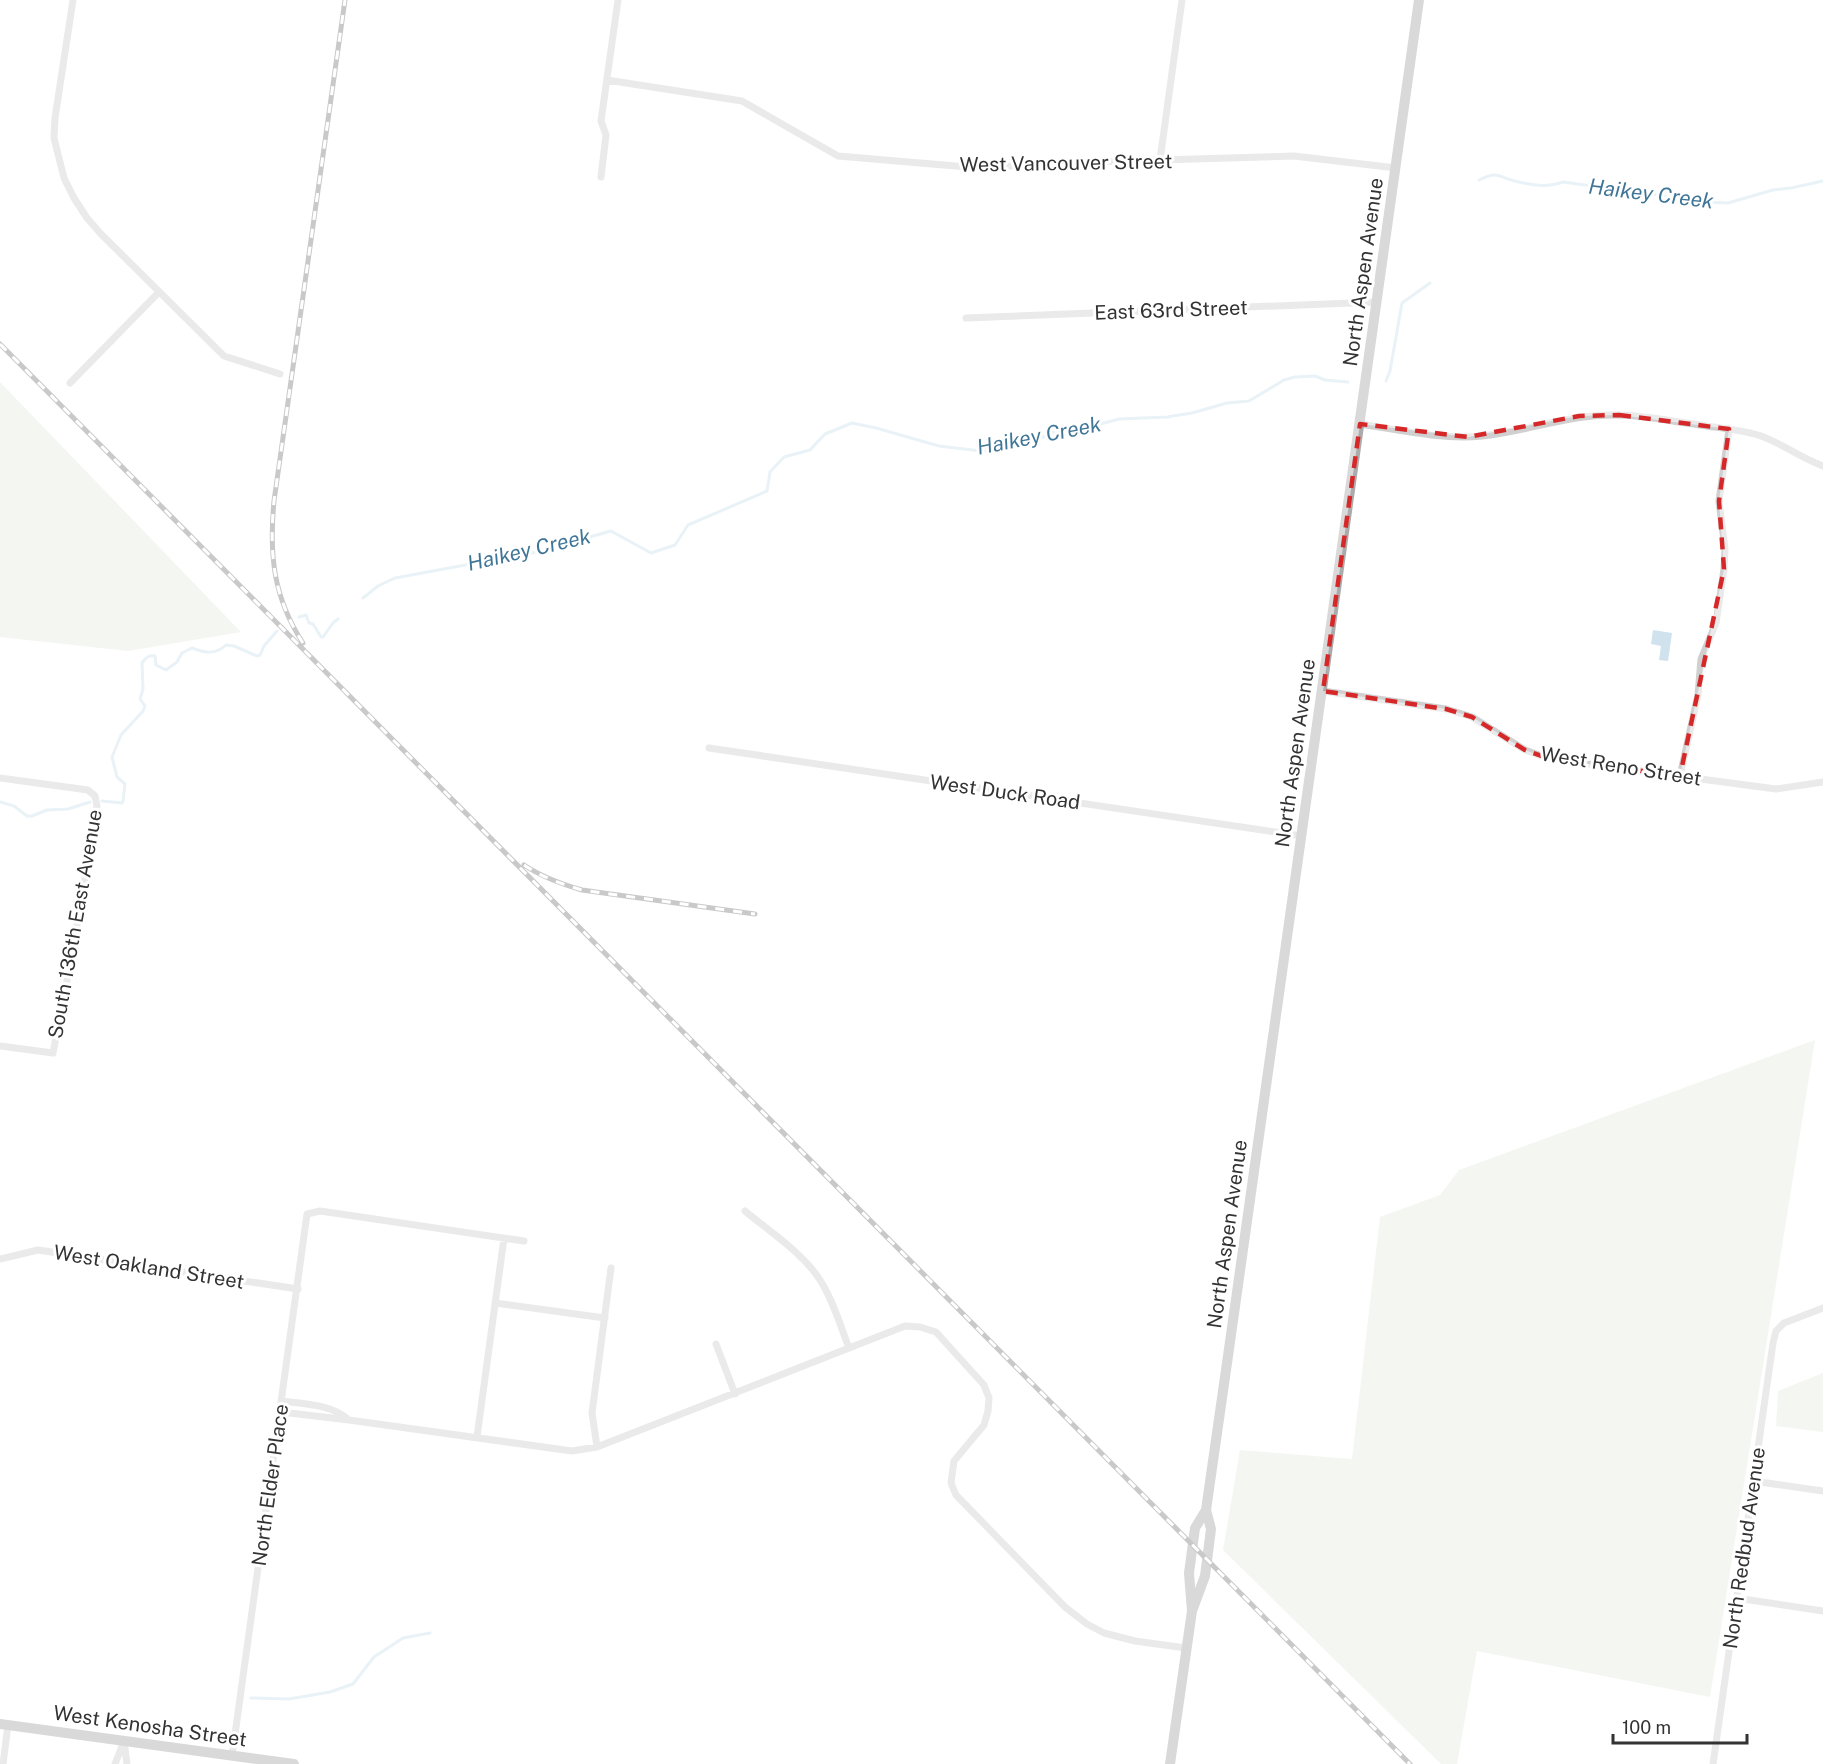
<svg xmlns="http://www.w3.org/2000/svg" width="1823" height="1764" font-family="'Public Sans',sans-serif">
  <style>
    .green { fill: #e6ecdf }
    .water { fill: #cfe2ee }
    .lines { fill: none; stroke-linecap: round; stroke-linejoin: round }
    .stream { stroke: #cfe2ee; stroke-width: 3 }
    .minor { stroke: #d0d0d0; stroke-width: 7 }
    .primary { stroke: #ababab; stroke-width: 10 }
    .rail-casing { stroke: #888; stroke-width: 5 }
    .rail { stroke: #fff; stroke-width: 3; stroke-dasharray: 9; stroke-linecap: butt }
    .marked { fill: none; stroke: #d62828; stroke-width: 4.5; stroke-dasharray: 12 8; stroke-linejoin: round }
    .labels { text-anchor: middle; stroke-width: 6; stroke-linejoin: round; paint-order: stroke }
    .street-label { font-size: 20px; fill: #333; stroke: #fff }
    .water-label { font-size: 21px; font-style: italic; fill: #3f7597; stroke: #fff }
  </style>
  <rect width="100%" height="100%" fill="#fff"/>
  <path class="green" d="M0 382 241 632 128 651 0 637Z
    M1815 1040 1710 1697 1477 1651 1457 1764H1441L1223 1550 1240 1450 1352 1459 1380 1217 1440 1195 1459 1170Z
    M1823 1373V1432L1776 1426 1778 1391Z"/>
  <path class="water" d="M1653 630 1672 633 1668 661 1659 660 1661 646 1651 644Z"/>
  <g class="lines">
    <path class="stream" d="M1479 180C1499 170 1497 177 1515 181 1531 185 1547 188 1563 182L1674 197 1682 201 1728 203 1773 190 1791 188 1823 181
      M1386 381 1390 371 1402 303 1430 283
      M363 598 378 586 395 578 536 552 611 531 651 553 675 545 688 525 767 491 770 472 784 457 810 450 825 434 852 423 876 428 939 446 981 451 994 450 1033 441 1064 428 1093 426 1119 419 1167 417 1192 413 1227 403 1249 401 1284 380 1295 377 1315 376 1325 380 1348 382
      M299 617 306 615 309 623 313 624 321 637H323L333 623 338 619
      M102 801 122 803 123 801 125 784 117 777 112 757 121 735 143 711 145 706 140 699 143 689 142 663C146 658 148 655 155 656L156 665 166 670 177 662 182 653 192 648C205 653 215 655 226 645L234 646 257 656 260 655 264 646 277 631
      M0 802 14 806 27 816H32L47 810 68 809 90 802
      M251 1698 289 1699 330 1692 353 1684 374 1657 403 1638 430 1633"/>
    <path class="minor" d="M73 0 55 118 54 138 64 178 74 198 87 218 101 234 224 356 280 374
      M607 80 742 101 838 156 979 168 1055 163 1294 156 1396 168
      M1160 160 1182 0
      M601 177 606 135 601 121 618 0
      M966 318 1377 302
      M70 383 159 292
      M1360 424C1400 430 1442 440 1482 436 1529 431 1570 414 1617 415 1643 415 1669 421 1694 424 1716 428 1740 429 1761 436 1783 444 1801 458 1823 466
      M1323 691 1446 709 1472 717 1525 750 1550 759 1776 789 1823 782
      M709 748 1302 836
      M1680 776 1698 695 1701 659 1716 623 1724 569 1725 549 1719 501 1729 429
      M0 778 88 790 95 796 97 806 74 944 53 1053 0 1046
      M745 1211C769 1231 803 1253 820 1280 833 1300 840 1325 849 1348
      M0 1259 38 1250 298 1289
      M495 1303 605 1318
      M716 1344 735 1394
      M282 1401C304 1404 332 1404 349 1420
      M281 1412 349 1420 572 1451 597 1447 905 1326 920 1327 936 1332 984 1385 989 1398 988 1411 984 1425 954 1461 951 1483 956 1495 1065 1607 1087 1624 1104 1633 1135 1641 1186 1648
      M477 1437 504 1238
      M597 1447 592 1413 611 1268
      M1753 1481 1823 1491
      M1736 1598 1823 1611
      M124 1741 127 1764
      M232 1756 307 1214 320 1211 327 1212 524 1241
      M3 1764 8 1725
      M115 1764 124 1741
      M1713 1764 1773 1343 1776 1331 1784 1323 1823 1308"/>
    <path class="primary" d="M1192 1611 1189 1573 1195 1528 1206 1510 1228 1356 1419 0
      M0 1724 294 1764
      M1170 1764 1192 1611 1205 1576 1211 1529 1206 1510"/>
    <defs>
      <path id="rail" d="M0 344 1410 1764
        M303 643C273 597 269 554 274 501L345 0
        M524 865C542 877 561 884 582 890L755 914"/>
    </defs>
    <use href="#rail" class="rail-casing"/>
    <use href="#rail" class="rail"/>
  </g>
  <path d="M0 0H1823V1764H0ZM1619 415 1729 429 1719 501 1724 569 1680 776 1550 759 1525 750 1472 717 1446 709 1323 691 1360 424 1468 437 1579 416Z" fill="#fff" fill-opacity=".55" fill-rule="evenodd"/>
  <path class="marked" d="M1619 415 1729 429 1719 501 1724 569 1680 776 1550 759 1525 750 1472 717 1446 709 1323 691 1360 424 1468 437 1579 416Z"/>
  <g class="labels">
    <g class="street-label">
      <text transform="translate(1066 163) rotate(-1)" y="7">West Vancouver Street</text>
      <text transform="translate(1363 272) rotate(-82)" y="7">North Aspen Avenue</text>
      <text transform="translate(1171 310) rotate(-2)" y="7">East 63rd Street</text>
      <text transform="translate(1295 753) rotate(-82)" y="7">North Aspen Avenue</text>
      <text transform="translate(1621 766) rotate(9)" y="7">West Reno Street</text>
      <text transform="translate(1005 792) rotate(8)" y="7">West Duck Road</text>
      <text transform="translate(75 924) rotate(-80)" y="7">South 136th East Avenue</text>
      <text transform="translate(1227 1234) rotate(-82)" y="7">North Aspen Avenue</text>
      <text transform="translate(149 1267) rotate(9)" y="7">West Oakland Street</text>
      <text transform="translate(270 1485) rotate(-82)" y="7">North Elder Place</text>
      <text transform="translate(1744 1548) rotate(-82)" y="7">North Redbud Avenue</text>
      <text transform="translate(150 1726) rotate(8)" y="7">West Kenosha Street</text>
    </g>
    <g class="water-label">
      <text transform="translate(1651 194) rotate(7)" y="7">Haikey Creek</text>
      <text transform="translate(1039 436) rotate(-11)" y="7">Haikey Creek</text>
      <text transform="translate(529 550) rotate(-13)" y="7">Haikey Creek</text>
    </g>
  </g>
  <path d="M1613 1734v9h134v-9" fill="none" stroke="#333333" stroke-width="3"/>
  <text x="1622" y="1734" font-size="18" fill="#333333" stroke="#ffffff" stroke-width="4.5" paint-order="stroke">100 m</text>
</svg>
